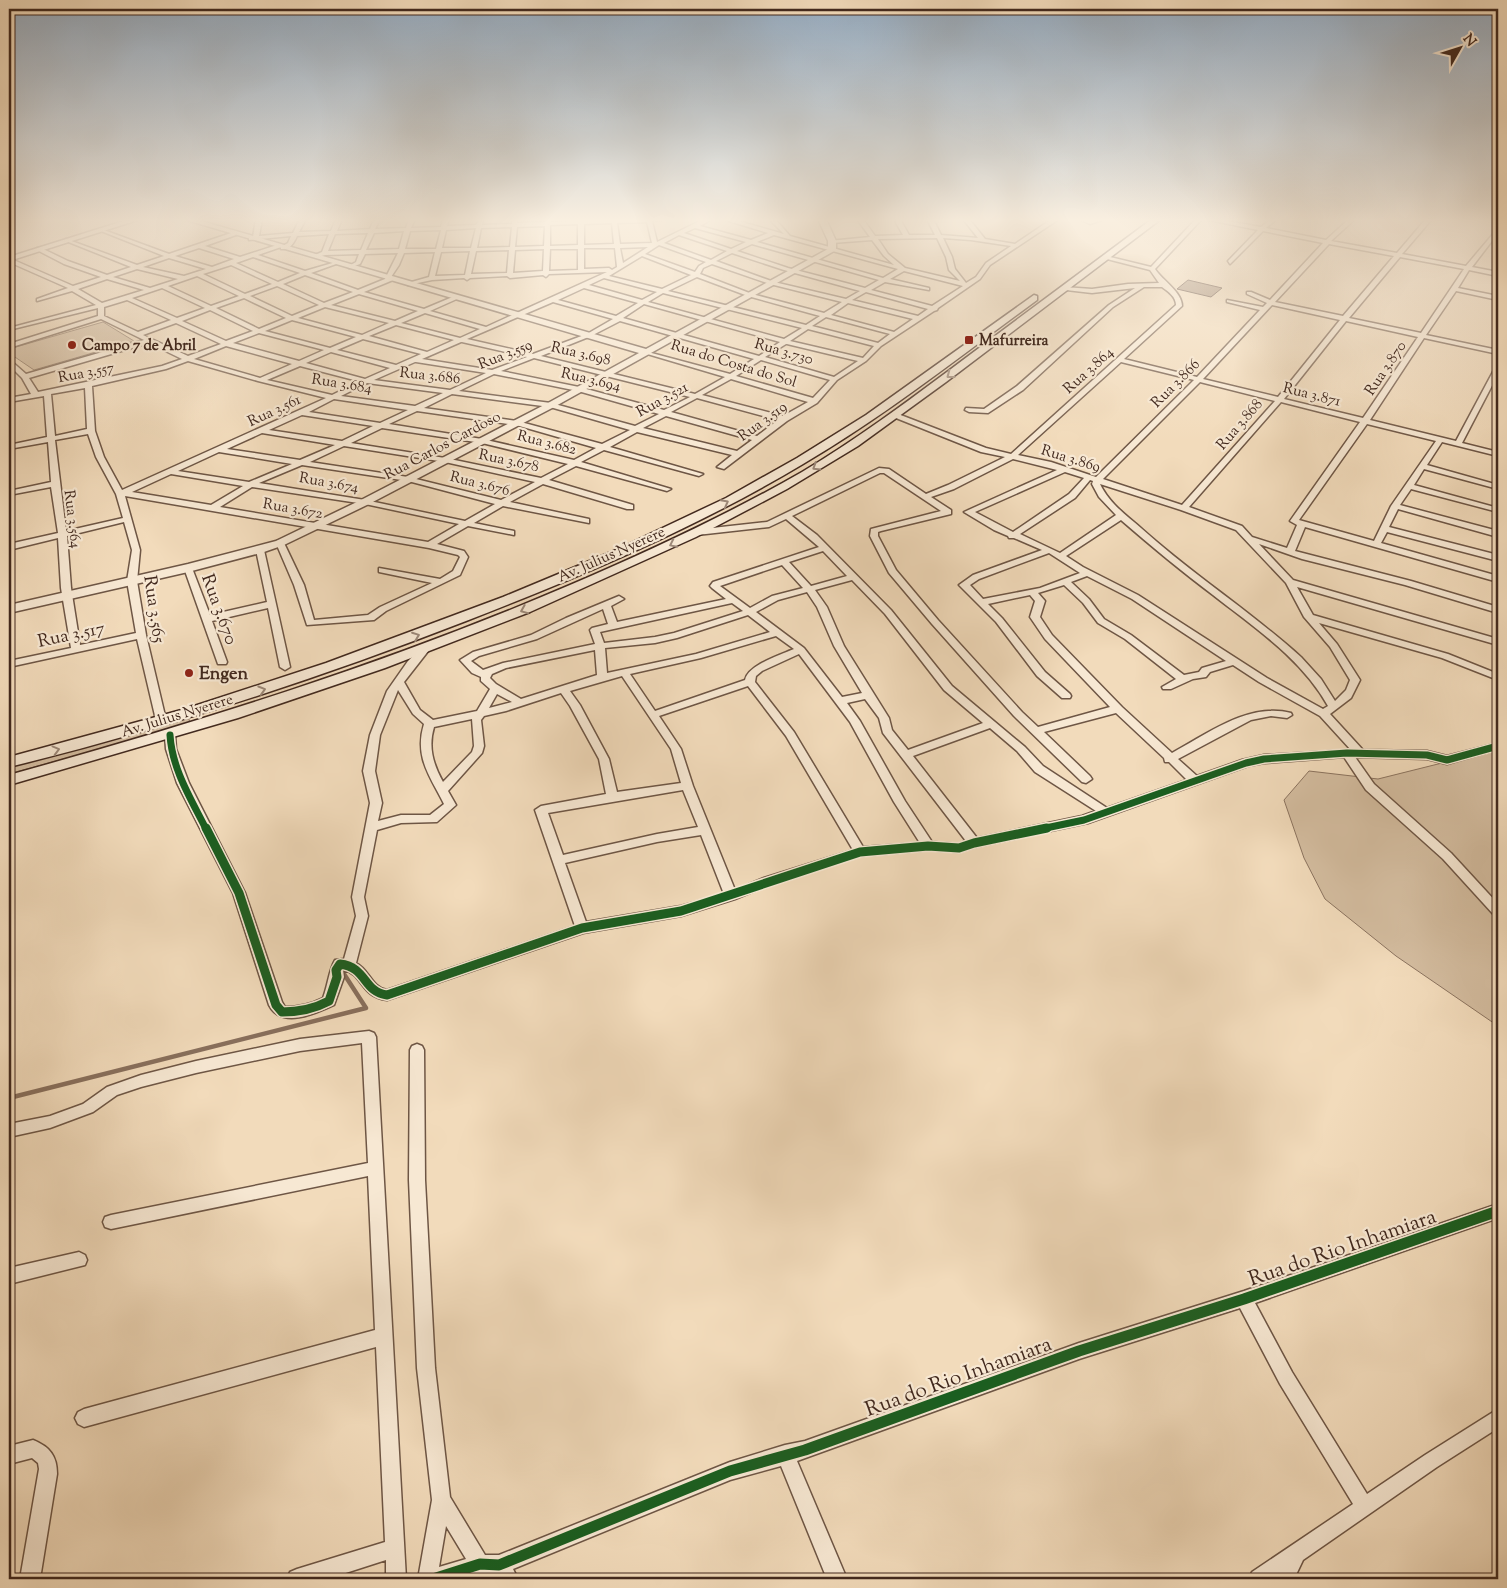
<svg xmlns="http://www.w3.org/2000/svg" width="1507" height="1588" font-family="'Sorts Mill Goudy',serif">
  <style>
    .green { fill: #d4bda0; stroke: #8b735f }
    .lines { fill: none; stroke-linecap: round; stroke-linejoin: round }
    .stream { stroke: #886f5c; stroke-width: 4.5 }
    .building { fill: #9e8670; stroke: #42291e }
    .minor-casing { stroke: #6e5645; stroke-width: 3 }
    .tertiary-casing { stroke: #6e5645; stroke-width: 3 }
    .secondary-casing { stroke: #42291e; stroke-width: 3 }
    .minor { fill: #f7e8d3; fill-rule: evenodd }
    .tertiary { fill: #f7e8d3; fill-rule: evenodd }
    .secondary { fill: #f7e8d3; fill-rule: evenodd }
    .cycleway-far2-casing { stroke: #f7e8d3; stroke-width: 10 }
    .cycleway-far1-casing { stroke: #f7e8d3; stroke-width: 12 }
    .cycleway-casing { stroke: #f7e8d3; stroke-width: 14 }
    .cycleway-far2 { stroke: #1b5e20; stroke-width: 7 }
    .cycleway-far1 { stroke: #1b5e20; stroke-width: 9 }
    .cycleway { stroke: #1b5e20; stroke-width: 11 }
    .oneway { stroke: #9c8878 }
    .poi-dot { fill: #8f2418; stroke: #f7e8d3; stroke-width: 2 }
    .labels { text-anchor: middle; stroke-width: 4.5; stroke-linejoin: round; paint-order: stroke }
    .far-poi-label { font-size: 15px; font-weight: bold; fill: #42291e; stroke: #f7e8d3; text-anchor: start }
    .far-street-label { font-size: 15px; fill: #42291e; stroke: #f7e8d3 }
    .street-label { font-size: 18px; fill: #42291e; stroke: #f7e8d3 }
    .poi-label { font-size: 18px; font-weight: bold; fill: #42291e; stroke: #f7e8d3; text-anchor: start }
    .near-street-label { font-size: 21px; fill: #42291e; stroke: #f7e8d3 }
  </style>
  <rect width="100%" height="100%" fill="#f2dbbb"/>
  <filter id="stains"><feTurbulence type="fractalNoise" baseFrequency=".004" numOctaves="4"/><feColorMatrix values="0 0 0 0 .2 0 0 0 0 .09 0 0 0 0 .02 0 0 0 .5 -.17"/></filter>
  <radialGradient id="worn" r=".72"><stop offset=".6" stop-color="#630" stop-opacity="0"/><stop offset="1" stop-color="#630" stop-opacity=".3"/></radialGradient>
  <path class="green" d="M103 322 134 341 34 370 9 353V349Z
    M188 716 190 723 186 725 9 774V765L179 717Z
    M1498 749V1026L1396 956 1325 899 1304 858 1284 800 1309 771 1378 779Z"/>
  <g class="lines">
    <path class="stream" d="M9 1098 366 1008 344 974"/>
  </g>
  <path class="building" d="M1188 280 1222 288 1211 297 1177 289Z"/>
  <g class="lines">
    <defs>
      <path id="minor" d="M256 219H262L259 236 293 233 300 219H306L299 232 331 231 336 219H342L337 231 370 229 374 219H380L375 229 406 228 409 219H415L411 228 441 227 443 219H449L447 226 476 225 480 219 483 221 482 225 512 224V219H518L517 223 545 222V219H551V222L578 221V219H584V221L672 219 652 221 657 242 704 219H712L700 226 751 240 768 233 722 219H731L784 234 769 219H775L790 236 894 265 884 256 872 240 832 243 829 241 870 237 857 219H863L875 236 903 235 894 219H900L909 235H935L927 219H933L941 235 978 238 963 219H969L985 239 1015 244 1052 219H1059L990 265 980 279 938 308 937 310 934 311 881 346 866 361 837 380 817 403 787 421 724 469 717 467 732 455 637 432 610 447 703 474 699 476 604 450 581 462 671 489 667 491 576 466 549 480 633 505V509H627L543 484 510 502 589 519V523L503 506 474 523 514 531V535L468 526 437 544 464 551 468 557 460 575 386 611 374 620 307 625 294 585 276 543 277 541 280 540 284 543 304 585 314 620 368 615 380 607 432 583 379 572V568L440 579 453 571 460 557 458 555 429 548 125 496 140 550 137 581 146 635 166 720 161 723 156 720 137 639 9 667V661L71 648 61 588 58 538 9 550V544L58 533 51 487 9 495V491L51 482 48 442 9 449V445L47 437 44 396 9 402V398L31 394 22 378 9 365V359L26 374 144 340 101 319 9 348V344L98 316V308L13 329V327L96 305 72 291 37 301V299L68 288 9 262V258L73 286 101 277 64 264 37 250V248H41L68 261 107 275 131 267 66 241V239L137 265 164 256 101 231V229L169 254 234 232 236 235 205 246 240 257 277 245H281V247L288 243 291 236 249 240V238L253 237ZM647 222 652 243 620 244 617 223ZM612 223 614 244 584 245V224ZM578 224V245L550 246V225ZM545 226 544 246 515 247 517 227ZM512 227 510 247 477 248 481 228ZM476 228 471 248H442L446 230ZM695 228 746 242 731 249 684 233ZM441 230 436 249H405L410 231ZM404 231 399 249 366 250 374 233ZM368 233 361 250 328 251 335 234ZM329 234 322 252 315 255 318 257 325 255 359 254 356 262 349 266V268L360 264 365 254 398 253 385 279 358 290 311 273 336 264V262L305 271 258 255 281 247V249C290 250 294 243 297 236ZM679 235 727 251 711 260 664 243ZM774 235 898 269 883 278 757 242ZM937 238 946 257 949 270 960 281 905 268 888 254 878 239ZM943 238 971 240 1011 246 986 263 976 277 966 283 955 269 952 257ZM752 244 879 280 865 288 788 268 737 251ZM659 245 706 262 699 266 695 272 645 254ZM648 247 623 263 620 248ZM199 248 234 259 212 267 175 256ZM584 248H615L617 267 612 270 609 268 584 269ZM544 249 543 271 513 273 515 250ZM550 249H578V270L549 271ZM509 250 507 273 471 274 476 251ZM470 251 465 275 435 276 441 252ZM435 252 429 277 408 283V285L432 280 464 278 467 280 470 278 507 276 510 278 543 275 546 277 549 274 607 272 486 327 430 311 459 298V296H455L424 309 364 292 393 280V278L391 277 399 265 404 253ZM732 253 784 270 860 291 846 299 774 282 716 261ZM642 256 691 275 662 289 609 276ZM253 257 300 273 278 282 236 263ZM169 258 206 269 184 276 143 267ZM712 264 770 284 842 302 824 313 752 294 700 274 703 268ZM231 265 272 284 245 294 203 274ZM137 269 178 279 150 288 113 277ZM904 271 963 286 932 306 871 290 885 282 929 290V288L890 279ZM305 275 353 292 324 303 283 284ZM197 276 239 296 211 306 168 286ZM697 277 748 296 820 316 806 325 668 291ZM604 278 657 292 642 300 589 285ZM107 279 144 290 102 303 78 289ZM277 286 319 305 292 316 250 296ZM162 288 205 308 177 318 132 298ZM584 288 638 303 616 316 558 300ZM866 292 928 309 918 316 852 300ZM663 293 802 328 784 339 648 302ZM359 294 418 311 395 321 331 305ZM244 298 286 318 259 329 216 308ZM127 300 171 320 138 332 104 316V307ZM553 302 613 319 587 334 533 354 467 339ZM848 303 913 319 894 332 831 315ZM644 304 780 342 759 356 623 318ZM325 307 389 323 362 335 298 318ZM210 310 253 331 226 341 182 321ZM425 313 480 329 460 338 401 323ZM826 317 890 334 878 343 812 326ZM292 320 356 337 330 348 265 331ZM620 321 754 359 730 374 644 351V353L725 377 695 394 541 356 591 336ZM176 323 221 344 188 356 143 335ZM396 325 454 340 427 352 369 336ZM808 329 874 346 863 358 790 341ZM259 333 324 350 299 361 233 343ZM363 339 421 354 396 365 337 350ZM461 342H462L527 357 492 370 422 359ZM149 343 182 359 162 366 38 392 29 378ZM786 344H787L858 361 834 377 765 357ZM226 346 292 364 260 378 194 359ZM331 352 390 368 365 379 306 363ZM534 358 690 397 664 410 579 387 501 371ZM761 360 830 380 813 398 736 376ZM188 361 258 381 326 398 122 490 104 457 95 431 92 386 166 369ZM415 362H416L486 373 450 390 374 380ZM300 366 358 381V382L332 395 267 380ZM494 374 578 391 659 414 635 426 551 403 459 391ZM731 379 808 402 783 416 702 395ZM367 383 443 393 415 406 341 396ZM85 388 87 429 55 436 51 394ZM452 394 550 407 630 430 602 444 517 421 424 408ZM697 398 778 420 757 436 671 412ZM334 399 408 410 380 423 309 412ZM417 411 516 425 596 448 574 460 482 439 389 424ZM302 415 373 426 342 441 269 430ZM666 416 752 440 737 451 643 428ZM382 428 482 443 568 464 541 478 445 458 351 443ZM262 433 335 445 300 460 227 449ZM88 434 96 457 116 494 123 518 66 531 55 440ZM344 446 445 462 535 482 501 500 408 477 310 462ZM219 452 292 464 249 482 178 471ZM302 465 408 481 495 504 465 521 365 500 259 483ZM171 474 243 486 211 505 132 492ZM252 487 365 504 459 524 428 542 220 507ZM124 522 132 550 127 581 136 633 80 645 71 588 67 536Z
        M1079 219H1105L1090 224Z
        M1196 219H1202L1155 269C1163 281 1182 292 1182 306L1124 359 1197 377 1260 310 1227 302V300L1263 307 1267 303 1247 294V292H1251L1270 300 1323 243 1263 231 1230 264 1228 261 1258 230 1204 219H1216L1261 227 1271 219H1277L1266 228 1326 240 1349 219H1355L1331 241 1397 253 1426 219H1432L1402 254 1466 266 1498 228V233L1472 267 1498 272V276L1469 270 1458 288 1498 296V300L1456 291 1426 335 1498 350V354L1424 338 1370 420 1456 441 1495 368 1498 366V374L1462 443 1498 452V456L1442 442 1427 465 1498 485V489L1424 469 1414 485 1498 508V512L1411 489 1400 505 1498 531V537L1398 509 1389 527 1498 555V561L1387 532 1381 543 1498 576V582L1305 527 1295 551 1411 581 1498 607V613L1405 585 1302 559 1259 544 1293 580 1498 639V645L1297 587 1313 615 1448 654 1498 674V680L1442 658 1319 623 1337 644 1360 680 1351 698 1330 714 1363 750 1427 751 1447 756 1498 743V749L1447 764 1427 759 1355 757 1374 784 1451 853 1498 904V917L1494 915 1443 859 1366 790 1344 757 1264 763 1248 766 1088 823 975 847 959 852 928 850 860 856 772 884 735 899 681 916 583 933 387 1000C360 997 363 973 343 970L344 977 334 1005C315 1014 281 1029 269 1005L233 893 177 783 166 749 165 735 166 733 170 732 175 735 176 749 189 783 245 893 282 1002 285 1007C299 1007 311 1004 323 998 328 985 329 970 335 960L344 959 356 916 352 897 370 803 363 771 370 735 387 691 408 661 421 648 424 647 429 650 404 682 420 710 433 720 477 711 490 689 481 681V677L472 673 460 660 473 652 531 635 566 618 619 596 624 599 611 606 617 622 726 599 712 588 710 586 713 582 819 547 786 519 769 527 697 535 694 534V530L767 522 879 468 889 469 926 494 948 485 1005 457 981 452 891 416 898 414 986 448 1011 454 1176 305C1176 297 1169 292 1162 287H1144L1113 307 1023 390 988 413 969 412 965 410 966 408 984 409 1017 386 1109 305 1135 288 1092 293 1066 290 1063 288 1064 287 1092 289 1128 284 1159 283 1150 270 1103 258 1106 256 1151 267ZM1329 244 1394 256 1343 316 1275 302ZM1400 257 1464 269 1421 333 1349 318ZM1272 305 1340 320 1278 397 1203 379ZM1346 321 1418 337 1363 418 1284 399ZM1121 362 1194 380 1096 477 1051 462 1018 455ZM1200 382 1275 401 1182 505 1103 479ZM1281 402 1360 422 1290 521 1297 525 1287 548 1252 537 1242 526 1189 507ZM1367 424 1436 441 1391 506 1374 541 1299 520ZM1013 459 1057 470 964 512 994 530 1008 536 1009 538H1014L1042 550 973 575 959 585 996 622 1037 676 1062 698H1070L1071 696 1070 694 1045 672 1002 618 988 604 1030 595 1035 601 1030 617 1045 639 1110 707 1038 727 1022 712 938 620 896 570 878 536V532L881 531 951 514V510L931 497 954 489ZM1065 472 1084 478 1069 494 1013 532 975 512ZM880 473H884L941 511 871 529 870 536 889 573 932 624 1014 716 1082 782 1086 783 1092 779 1090 776 1044 732 1116 713 1164 758 1165 762H1169L1187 780 1107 808 1043 766 1025 747 952 686 891 610 817 535 792 516ZM1090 480 1093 481 1092 484 1099 497 1116 515 1060 553 1020 534 1075 498ZM1100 484 1181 510 1236 530 1286 583 1304 617 1330 647 1350 680 1346 690 1335 701 1321 679 1301 657C1250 611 1192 574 1141 528 1126 515 1109 503 1100 484ZM1121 520C1151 546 1181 571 1213 595 1255 628 1302 659 1328 706L1323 709 1267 678 1138 595 1083 567 1066 556ZM823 551 847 576 811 586 789 562ZM1049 553 1080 573 1040 588 983 599 970 585 979 579ZM782 565 803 588 772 596 750 608 720 586ZM1087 576 1132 599 1226 661 1202 668 1199 672 1184 675 1131 635 1104 619 1089 599 1071 582ZM852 580 885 614 944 690 983 723 908 750 892 730 889 718 844 646 827 607 815 590ZM1064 585 1083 603 1098 623 1125 639 1176 679 1162 687 1163 689H1171L1193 679 1206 677 1210 672 1233 665 1259 682 1320 716 1351 750 1264 755 1242 760 1197 776 1178 759 1251 720 1271 716 1287 718 1292 715 1291 713C1249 702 1207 734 1172 753L1122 707 1052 635 1040 617 1045 601 1038 593ZM807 592 817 607 834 646 862 693 842 697 804 648 756 612 778 600ZM732 603 743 611 674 633 655 637 604 643 600 632ZM603 609 608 624 592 628 590 630 595 644 503 663 483 670 471 661 479 656 537 639ZM748 615 770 632 696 654 607 673 605 648 655 643 677 638ZM776 636 794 649C780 655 748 665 745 680L655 711 630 674 701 658ZM595 650 597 675 521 699 496 684 490 678 492 674 506 668ZM799 654 850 722 894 802 920 843 863 847 794 732 755 682 756 676 762 671ZM622 676 671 749 681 783 617 792 609 759 580 705 570 691ZM748 686 786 736 853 850 764 878 735 890 693 786 681 749 659 716ZM398 690 413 714 424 724C414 757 430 776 444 804L430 815H401L378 821 382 803 375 771 380 735ZM561 693 570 706 599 759 606 794 541 806 535 810 575 926 387 990C372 988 369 969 356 963L368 916 364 897 377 830 401 823 437 822 456 805 448 791 482 753 484 746 481 720 484 716 506 711ZM497 694 512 702 489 708ZM865 699 879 718 883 733 966 841 959 844 932 842 905 801 860 721 847 703ZM472 719 474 746 472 752 443 782C433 764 428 747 434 727ZM990 728 1017 751 1035 772 1096 811 1082 816 977 838 913 756ZM683 790 698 827 657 834 563 855 548 813ZM701 835 724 894 681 906 586 922 565 863 657 842Z
        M260 547 264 550 290 667 285 670 280 667 268 608 212 621 227 662 226 664H218L184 568 188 565 192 568 210 615 267 602 256 550Z
        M369 1031 374 1033 376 1037 406 1579H386V1560L327 1579H287L290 1572 297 1569 385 1542 376 1347 84 1427 78 1424 75 1418 78 1412 84 1409 375 1330 368 1176 111 1229 105 1227 103 1222 105 1217 111 1215 368 1163 362 1043 300 1051 196 1073 141 1087 117 1095 93 1112 50 1128 9 1137V1124L50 1116 83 1104 107 1087 141 1075 196 1061 300 1039Z
        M417 1044 422 1046 424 1050 425 1180 435 1368 450 1497 485 1555H499L730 1462 785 1445 805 1441 1079 1343 1244 1291 1498 1204V1218L1255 1303 1292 1372 1367 1494 1425 1455 1498 1409V1428L1437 1467 1303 1560 1294 1579H1249L1252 1572 1353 1504 1280 1384 1240 1308 1079 1359 797 1461 847 1579H827L781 1466 730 1480 513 1569 518 1579H497L494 1574H480L462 1579H418L432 1500 417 1368 409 1180 410 1050 412 1046ZM446 1526 466 1559 439 1567Z
        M79 1252 85 1255 87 1260 85 1265 9 1284V1268Z
        M33 1440C50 1447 57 1456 57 1474L40 1579H20L39 1469 38 1463 32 1458 9 1464V1446Z"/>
      <path id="tertiary" d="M130 219H141L9 261V257Z
        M183 219H194L646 349 828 249V241L818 219H826L836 241V250L554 407 369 504 284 545 264 552 188 572 9 613V605L188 564 276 541 361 500 548 403 639 353Z"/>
      <path id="secondary" d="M1152 219H1161L946 382 858 446 787 489 696 537 530 612 385 668 238 718 9 785V775C200 722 388 663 570 585 649 551 727 515 802 472 861 437 916 395 971 354 1031 309 1092 264 1152 219Z
        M1034 295 1037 296V300C960 356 885 416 803 464 696 528 582 576 466 621 317 679 164 729 9 767V757L185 709 326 663 503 597 616 550 726 498 797 458 866 415Z"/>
    </defs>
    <use href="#minor" class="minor-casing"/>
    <use href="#tertiary" class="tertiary-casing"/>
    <use href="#secondary" class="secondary-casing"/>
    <use href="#minor" class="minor"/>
    <use href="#tertiary" class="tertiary"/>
    <use href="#secondary" class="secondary"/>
    <defs>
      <path id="cycleway-far2" d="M170 735C172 769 191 799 206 829
        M1041 829 1084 820 1246 763 1264 759 1347 753 1427 755 1447 760 1498 746"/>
      <path id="cycleway-far1" d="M206 828 239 893 276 1005 282 1012C299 1012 314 1009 329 1001L337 977 336 970 340 964C367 967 363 992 387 995L582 928 681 911 860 852 928 846 959 848 974 843 1047 828"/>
      <path id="cycleway" d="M433 1579 480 1564 499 1565 730 1471 805 1450 1079 1351 1244 1299 1498 1211"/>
    </defs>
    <use href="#cycleway-far2" class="cycleway-far2-casing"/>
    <use href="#cycleway-far1" class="cycleway-far1-casing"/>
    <use href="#cycleway" class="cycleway-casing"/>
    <use href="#cycleway-far2" class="cycleway-far2"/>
    <use href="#cycleway-far1" class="cycleway-far1"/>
    <use href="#cycleway" class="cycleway"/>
  </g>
  <defs><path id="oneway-chevron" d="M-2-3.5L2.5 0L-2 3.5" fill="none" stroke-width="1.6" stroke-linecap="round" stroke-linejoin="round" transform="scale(1.25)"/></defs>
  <g class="oneway">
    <use href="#oneway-chevron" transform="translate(950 375) rotate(143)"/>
    <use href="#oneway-chevron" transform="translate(816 467) rotate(148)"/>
    <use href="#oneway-chevron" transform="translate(725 503) rotate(-28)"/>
    <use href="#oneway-chevron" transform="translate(673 544) rotate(154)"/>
    <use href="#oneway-chevron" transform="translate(524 610) rotate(158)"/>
    <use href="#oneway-chevron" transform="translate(416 636) rotate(-21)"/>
    <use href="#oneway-chevron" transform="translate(262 690) rotate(-17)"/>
    <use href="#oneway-chevron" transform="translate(56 750) rotate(-15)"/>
  </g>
  <linearGradient id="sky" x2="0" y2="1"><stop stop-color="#94abc1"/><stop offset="0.5" stop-color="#f9efe0"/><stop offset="1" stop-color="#f9efe0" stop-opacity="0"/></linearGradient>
  <rect width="1507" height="441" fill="url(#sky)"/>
  <g class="poi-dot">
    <rect x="964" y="335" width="10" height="10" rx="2.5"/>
    <circle cx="72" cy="345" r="5"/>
    <circle cx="189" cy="673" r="5"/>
  </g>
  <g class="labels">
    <g class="far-poi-label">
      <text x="979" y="345">Mafurreira</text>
      <text x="82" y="350">Campo 7 de Abril</text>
    </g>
    <g class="far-street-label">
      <text transform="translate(784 351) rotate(16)" y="5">Rua 3.730</text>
      <text transform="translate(581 353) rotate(13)" y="5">Rua 3.698</text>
      <text transform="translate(505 354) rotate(-22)" y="5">Rua 3.559</text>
      <text transform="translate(734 363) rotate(17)" y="5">Rua do Costa do Sol</text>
      <text transform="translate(1385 368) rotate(-56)" y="5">Rua 3.870</text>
      <text transform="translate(1088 370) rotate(-42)" y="5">Rua 3.864</text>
      <text transform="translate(86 372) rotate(-11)" y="5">Rua 3.557</text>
      <text transform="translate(430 375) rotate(6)" y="5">Rua 3.686</text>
      <text transform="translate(591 379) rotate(13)" y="5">Rua 3.694</text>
      <text transform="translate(342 383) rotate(9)" y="5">Rua 3.684</text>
      <text transform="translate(1175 383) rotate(-45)" y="5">Rua 3.866</text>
      <text transform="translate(1312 394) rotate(14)" y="5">Rua 3.871</text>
      <text transform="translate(662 399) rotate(-29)" y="5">Rua 3.521</text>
      <text transform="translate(274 410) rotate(-25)" y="5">Rua 3.561</text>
      <text transform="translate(762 421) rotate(-36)" y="5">Rua 3.519</text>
      <text transform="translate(1239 424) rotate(-49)" y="5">Rua 3.868</text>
      <text transform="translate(547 442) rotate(14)" y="5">Rua 3.682</text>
      <text transform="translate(442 445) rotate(-28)" y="5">Rua Carlos Cardoso</text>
      <text transform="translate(1071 458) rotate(17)" y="5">Rua 3.869</text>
      <text transform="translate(509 460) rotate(12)" y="5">Rua 3.678</text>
      <text transform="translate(329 482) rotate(10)" y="5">Rua 3.674</text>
      <text transform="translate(480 483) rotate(14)" y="5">Rua 3.676</text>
      <text transform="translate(293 508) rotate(10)" y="5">Rua 3.672</text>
      <text transform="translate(73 519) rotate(83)" y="5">Rua 3.564</text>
      <text transform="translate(611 554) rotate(-24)" y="5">Av. Julius Nyerere</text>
      <text transform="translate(177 715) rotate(-17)" y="5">Av. Julius Nyerere</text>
    </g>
    <g class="street-label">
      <text transform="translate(155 609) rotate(82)" y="6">Rua 3.565</text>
      <text transform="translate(220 609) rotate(70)" y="6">Rua 3.670</text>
      <text transform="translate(71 634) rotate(-12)" y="6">Rua 3.517</text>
    </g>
    <g class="poi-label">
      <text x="199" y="679">Engen</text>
    </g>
    <g class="near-street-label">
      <text transform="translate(1342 1247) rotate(-19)" y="7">Rua do Rio Inhamiara</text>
      <text transform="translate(958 1376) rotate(-20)" y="7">Rua do Rio Inhamiara</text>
    </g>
  </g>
  <rect width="1507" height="1588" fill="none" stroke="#f2dbbb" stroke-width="30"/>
  <rect x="10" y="10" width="1487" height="1568" fill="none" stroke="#42291e" stroke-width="2.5"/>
  <rect x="15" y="15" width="1477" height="1558" fill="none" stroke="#42291e"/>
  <g transform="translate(1460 48) rotate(51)" stroke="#f7e8d3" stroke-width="4" paint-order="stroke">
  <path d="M0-4L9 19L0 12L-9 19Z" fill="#42291e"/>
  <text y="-8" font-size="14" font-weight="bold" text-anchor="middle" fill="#42291e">N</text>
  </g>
  <rect width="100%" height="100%" filter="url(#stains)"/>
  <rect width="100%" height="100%" fill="url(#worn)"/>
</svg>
